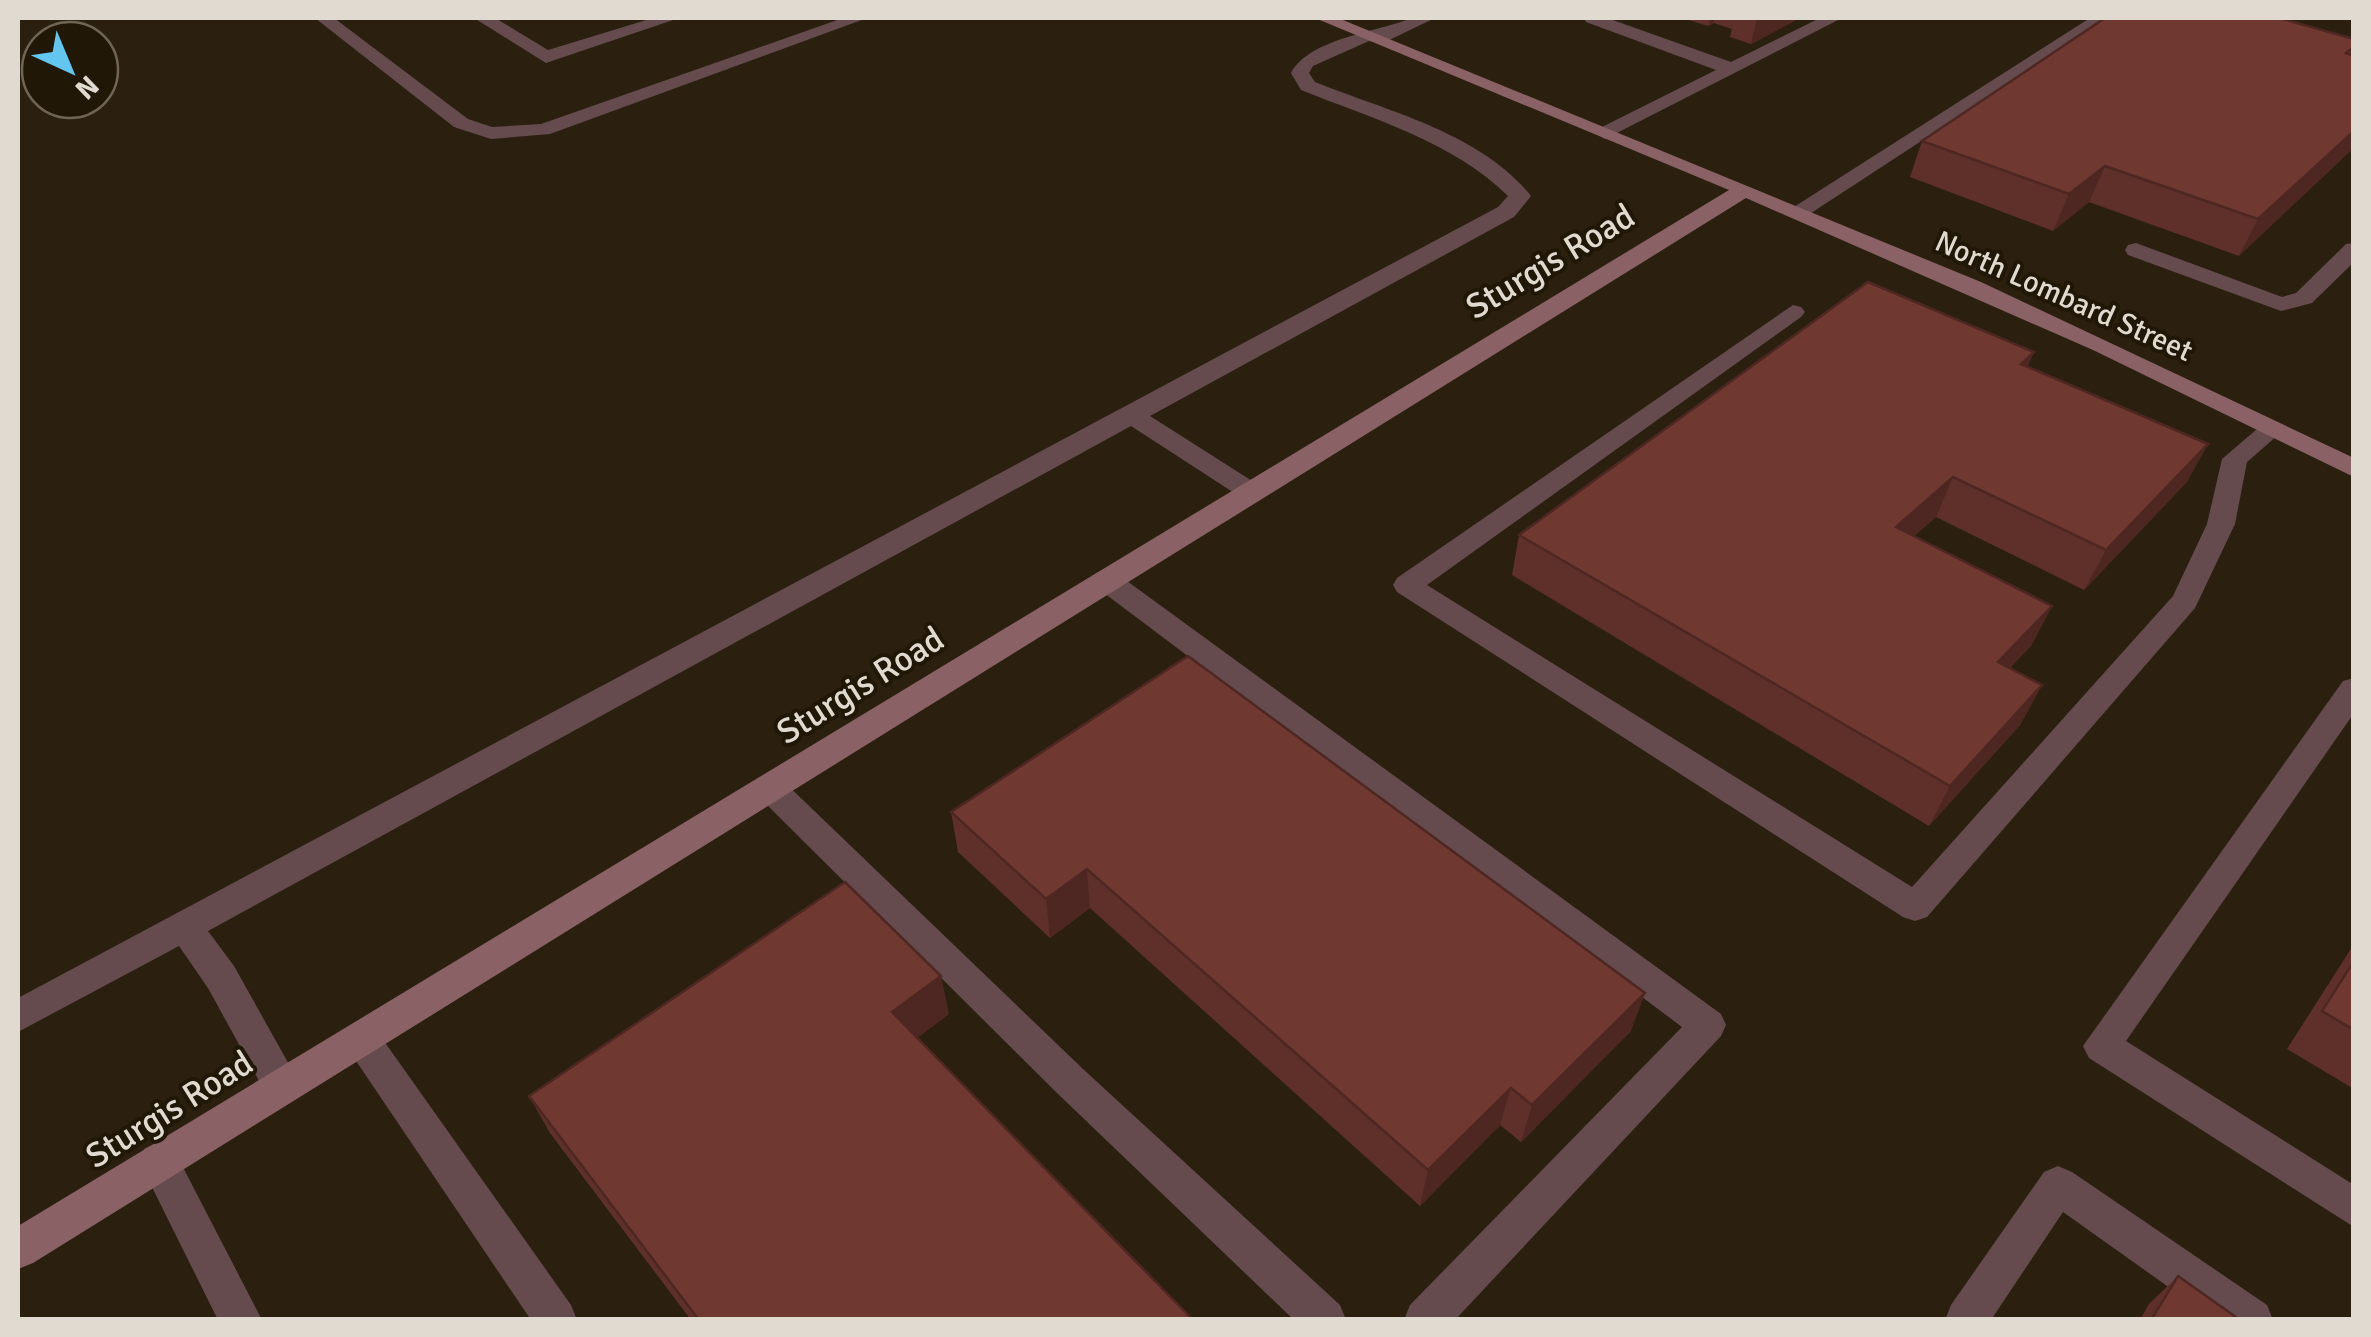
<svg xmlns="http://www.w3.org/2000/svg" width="2371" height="1337" font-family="Signika,sans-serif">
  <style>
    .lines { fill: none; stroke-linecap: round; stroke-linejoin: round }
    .lane { fill: #654b4d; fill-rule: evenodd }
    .secondary { fill: #8a6165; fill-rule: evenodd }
    .wall { fill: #5f3029 }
    .shaded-wall { fill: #4e2722 }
    .building { fill: #6f3830; stroke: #4e2722; stroke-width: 2.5 }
    .labels { text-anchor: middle; stroke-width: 8; stroke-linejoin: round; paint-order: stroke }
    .far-street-label { font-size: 30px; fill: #e1dad0; stroke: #211707 }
    .street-label { font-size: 35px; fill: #e1dad0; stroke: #211707 }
  </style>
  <rect width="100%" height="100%" fill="#2b2010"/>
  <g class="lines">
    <path class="lane" d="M315 18H334L468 119 492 127 541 124 843 18H867L550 134 491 139 454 127Z
      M474 18H495L548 50 653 18H679L546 63Z
      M1412 18H1435L1383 43 1369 41 1313 66 1309 73 1315 82C1387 111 1481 133 1531 196L1514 217 1150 416 1260 486 1264 492 1260 498H1242L1131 426 208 931 234 966 295 1075 301 1087 295 1099 282 1104 269 1099 208 988 179 946 18 1032V998L1498 207 1508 196C1452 141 1373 119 1301 90L1291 73C1310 38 1378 32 1412 18Z
      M1584 18H1607L1731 62 1820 18H1842L1605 139 1595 133 1598 129 1716 70 1586 22Z
      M2090 18H2110L1805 217 1797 218 1786 212Z
      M2136 243 2282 297 2296 293 2346 244 2354 243V262L2312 303 2281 311 2128 255 2125 250 2128 245Z
      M1793 305 1801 307 1805 312 1801 317 1427 585 1912 887 2173 596 2207 524 2222 459 2264 423 2273 420 2286 428 2247 462 2235 524 2195 608 1927 917 1915 921 1903 917 1397 592 1393 585 1397 578Z
      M1106 571 1116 573 1721 1014 1726 1025 1721 1036 1455 1320H1404L1410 1305 1682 1027 1096 587 1092 580 1096 573Z
      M2354 678V713L2126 1041 2354 1185V1227L2089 1058 2083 1046 2343 681Z
      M769 775 780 778 1083 1069 1340 1305 1346 1320H1294L1057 1093 758 796 753 787 758 778Z
      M361 1022 374 1027 571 1305 577 1320H531L348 1049 342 1038 348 1027Z
      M159 1143 173 1148 262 1320H218L139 1161 145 1148Z
      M2058 1166 2072 1172 2267 1305 2273 1320H2215L2063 1212 1991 1320H1945L1951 1305 2044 1172Z"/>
    <path class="secondary" d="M1315 18H1338L1981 282 2354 458V477L2093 350 1746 198 33 1263 18 1269V1226L1729 190Z"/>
  </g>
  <path class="wall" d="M1682 18H1800L1751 44 1730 37 1732 29 1714 23 1708 26Z
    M2354 39V54L2239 256 2089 202 2053 231 1910 177 1922 141Z
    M2034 352 2027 366 2208 444 2186 483 2084 590 1936 517 1914 536 2052 606 2031 646 2010 668 2042 685 2020 725 1929 826 1512 575 1519 535Z
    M951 812 1631 1031 1521 1142 1500 1125 1420 1206 1090 908 1050 938 958 852Z
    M2354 944V1089L2287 1049Z
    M949 1014 917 1038 1193 1320H691L550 1133 529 1096Z
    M2178 1276 2240 1320H2140L2149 1304Z"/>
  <path class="shaded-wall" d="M1710 18H1715L1714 23 1708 26Z
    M1757 18H1800L1751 44Z
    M2354 131V148L2239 256 2258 219Z
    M2105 166 2089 202 2053 231 2069 194Z
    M2034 352 2017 391 2021 364Z
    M2208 444 2186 483 2084 590 2106 550Z
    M1953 477 1936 517 1879 567 1896 527Z
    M2052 606 2031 646 1977 702 1998 662Z
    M2042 685 2020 725 1929 826 1950 786Z
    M1087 869 1090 908 1050 938 1046 899Z
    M941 976 949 1014 901 1050 892 1012Z
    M1645 993 1631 1031 1521 1142 1532 1105Z
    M1511 1088 1500 1125 1420 1206 1428 1170Z"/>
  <path class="building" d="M2105 18H2279L2354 39V47L2346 53 2354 56V131L2258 219 2105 166 2069 194 1922 141Z
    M1868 282 2034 352 2021 364 2208 444 2106 550 1953 477 1896 527 2052 606 1998 662 2042 685 1950 786 1519 535Z
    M1188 656 1645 993 1532 1105 1511 1088 1428 1170 1087 869 1046 899 951 812Z
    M845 882 941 976 892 1012 1193 1320H699L529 1096Z
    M2354 961V1030L2322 1011Z
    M2178 1276 2240 1320H2151Z"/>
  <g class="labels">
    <g class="far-street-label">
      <text transform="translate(2064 296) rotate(24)" y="10">North Lombard Street</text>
    </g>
    <g class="street-label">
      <text transform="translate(1550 261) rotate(-31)" y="12">Sturgis Road</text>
      <text transform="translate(860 685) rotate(-32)" y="12">Sturgis Road</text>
      <text transform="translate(169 1109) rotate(-32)" y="12">Sturgis Road</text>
    </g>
  </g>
  <rect width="2371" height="1337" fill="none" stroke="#e1dad0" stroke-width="40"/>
  <g transform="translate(70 70) rotate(136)"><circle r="48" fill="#211707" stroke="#6e6557" stroke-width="2.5"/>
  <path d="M0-8L18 38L0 25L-18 38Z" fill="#64c5ee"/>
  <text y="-15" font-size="28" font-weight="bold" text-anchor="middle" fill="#e1dad0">N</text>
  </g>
</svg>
